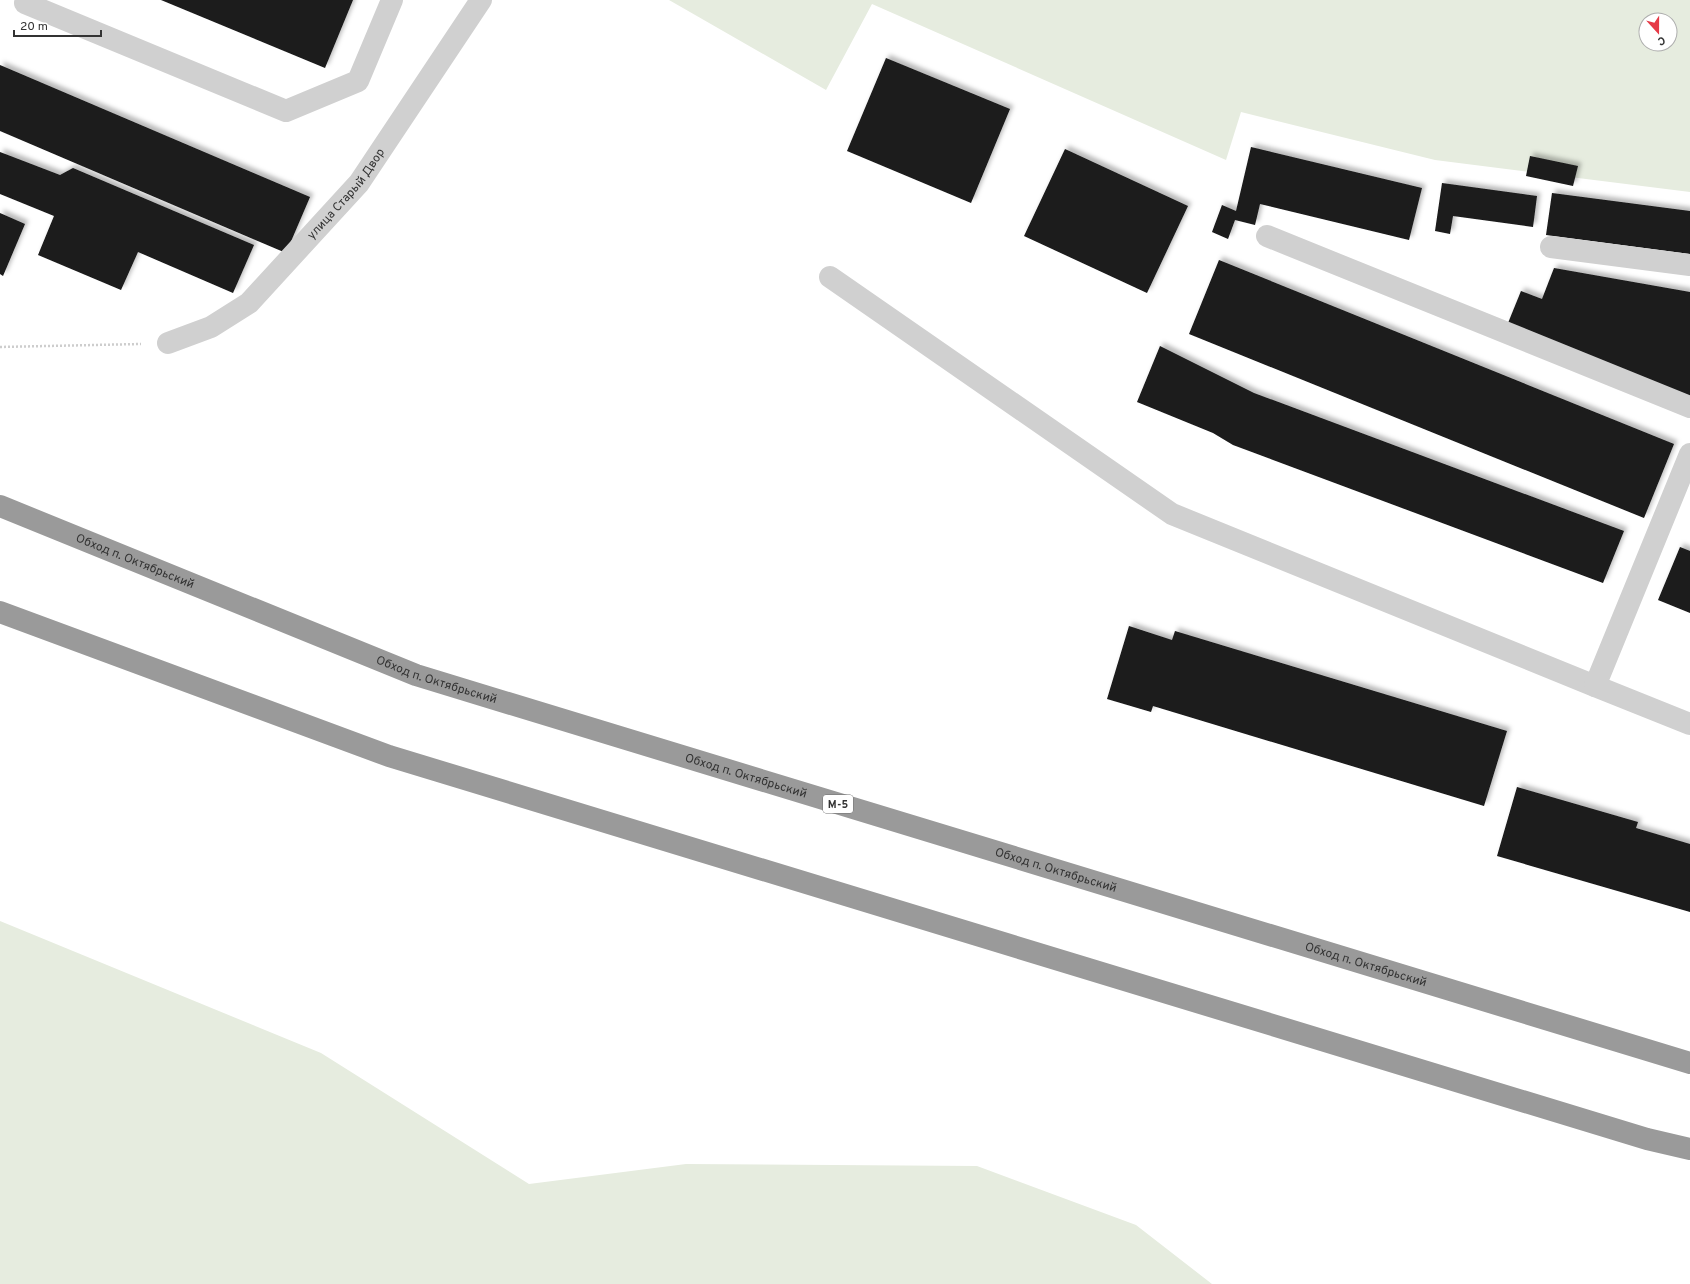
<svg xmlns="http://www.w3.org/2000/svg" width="1690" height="1284" font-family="Overpass,sans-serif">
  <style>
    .green { fill: #e6ecdf; fill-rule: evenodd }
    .building { fill: #1a1a1a; filter: url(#shadow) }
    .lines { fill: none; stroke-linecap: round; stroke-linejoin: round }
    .path { stroke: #cdcdcd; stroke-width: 2.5; stroke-dasharray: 2 2; stroke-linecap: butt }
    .minor { stroke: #d0d0d0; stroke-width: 22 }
    .highway { stroke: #9a9a9a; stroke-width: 22 }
    .labels { text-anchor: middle; stroke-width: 4; stroke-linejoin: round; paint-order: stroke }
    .shield { fill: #fff; stroke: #707070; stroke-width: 1 }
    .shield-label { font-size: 11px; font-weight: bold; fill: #333 }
    .street-label { font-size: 12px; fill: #333; stroke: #fff }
  </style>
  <defs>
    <filter id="shadow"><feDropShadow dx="3.5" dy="-3.5" stdDeviation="2" flood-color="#0004"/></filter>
  </defs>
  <rect width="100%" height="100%" fill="#fff"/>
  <path class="green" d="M669 0H1690V192L1435 160 1241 112 1226 160 872 4 826 90ZM1646 20H1670V44H1646Z
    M0 921 321 1053 529 1184 686 1164 977 1166 1136 1225 1212 1284H0Z"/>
  <path class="building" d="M161 0H353L325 68Z
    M886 58 1010 109 971 203 847 151Z
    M0 65 310 197 286 253 0 131Z
    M1251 147 1422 188 1409 240 1260 204 1255 225 1235 220 1228 239 1212 232 1222 205 1236 211Z
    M1065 149 1188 206 1147 293 1024 236Z
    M0 152 60 175 73 168 254 245 233 293 138 252 121 290 38 255 54 216 0 194Z
    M1530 156 1578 166 1573 186 1526 176Z
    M1442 183 1537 196 1533 227 1453 216 1450 234 1435 231Z
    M1552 193 1690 211V254L1546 235Z
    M0 213 25 224 3 276 0 274Z
    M1219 260 1674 444 1644 518 1189 334Z
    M1554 268 1690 292V396L1508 323 1521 291 1542 299Z
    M1160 346 1254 393 1624 531 1603 583 1233 445 1213 433 1137 402Z
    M1680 547 1690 551V613L1658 600Z
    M1129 626 1172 640 1175 631 1507 731 1484 806 1153 706 1151 712 1107 699Z
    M1517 787 1638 822 1636 828 1690 844V912L1497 856Z"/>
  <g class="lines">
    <path class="path" d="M0 347 141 344"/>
    <g class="minor">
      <path d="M25 3 286 111 358 81 392 0"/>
      <path d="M1267 236 1690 407"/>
      <path d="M1551 247 1690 265"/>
      <path d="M830 277 1172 514 1595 686"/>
      <path id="s1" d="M168 343 211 327 249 303 359 183 481 0"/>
      <path d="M1690 454 1595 686 1690 724"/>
    </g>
    <g class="highway">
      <path id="s2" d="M0 506 416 675 1690 1063"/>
      <path d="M0 612 389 756 1647 1139 1690 1149"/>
    </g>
  </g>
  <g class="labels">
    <rect class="shield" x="823" y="795" width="30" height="18" rx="3"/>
    <g class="shield-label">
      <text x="838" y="808">М-5</text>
    </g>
    <g class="street-label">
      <text dy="4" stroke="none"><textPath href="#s1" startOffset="237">улица Старый Двор</textPath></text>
      <text dy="4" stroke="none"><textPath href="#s2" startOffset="146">Обход п. Октябрьский</textPath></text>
      <text dy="4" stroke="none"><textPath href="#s2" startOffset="470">Обход п. Октябрьский</textPath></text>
      <text dy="4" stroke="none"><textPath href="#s2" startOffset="794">Обход п. Октябрьский</textPath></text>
      <text dy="4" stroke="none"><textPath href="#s2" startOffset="1118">Обход п. Октябрьский</textPath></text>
      <text dy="4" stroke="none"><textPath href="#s2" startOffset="1442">Обход п. Октябрьский</textPath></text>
    </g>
  </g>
  <g transform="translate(1658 32) rotate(159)"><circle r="19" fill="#ffffff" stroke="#adadad"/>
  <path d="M0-3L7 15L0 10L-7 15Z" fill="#e63946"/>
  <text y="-6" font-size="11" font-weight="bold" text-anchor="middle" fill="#333333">С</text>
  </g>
  <path d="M14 30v6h87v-6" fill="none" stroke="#333333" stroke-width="2"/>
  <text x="20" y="30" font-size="12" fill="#333333" stroke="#ffffff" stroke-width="3" paint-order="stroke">20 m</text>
</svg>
